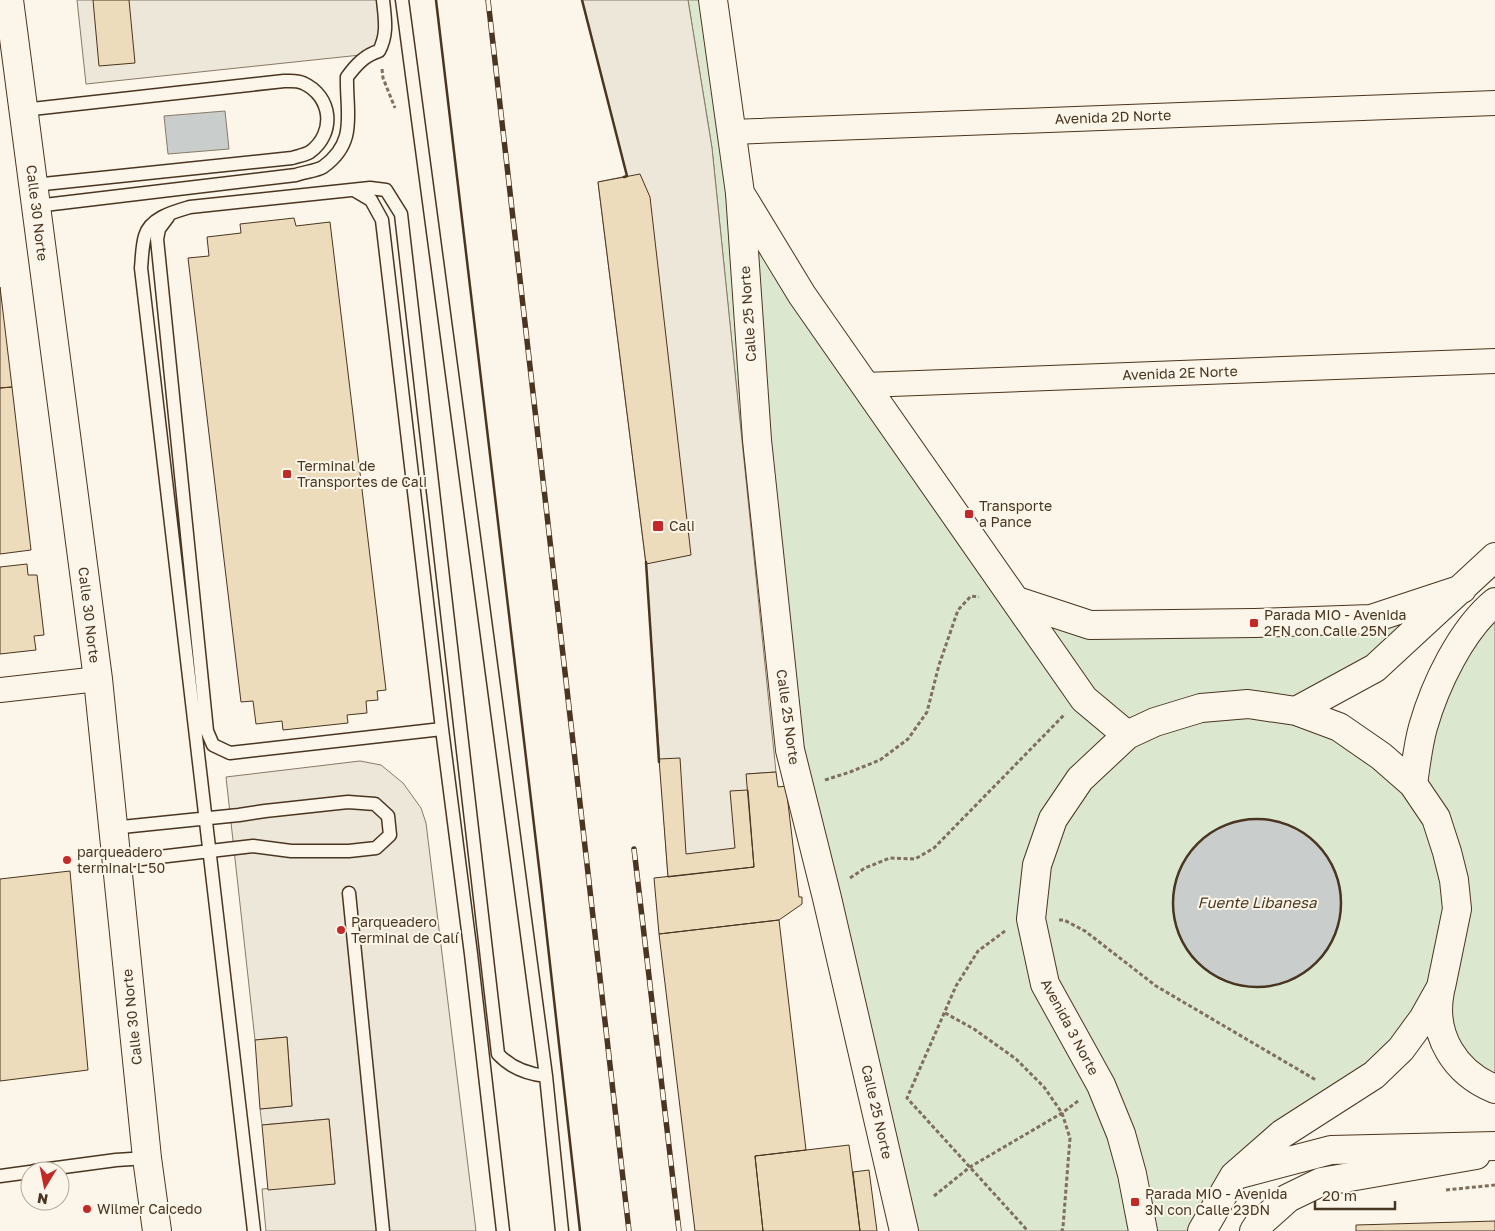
<svg xmlns="http://www.w3.org/2000/svg" width="1495" height="1231" font-family="'Golos Text',sans-serif">
  <style>
    .green { fill: #dce7d0; stroke: #887966 }
    .parking { fill: #ede7d9; stroke: #887966 }
    .water { fill: #c9cecd; stroke: #887966 }
    .building { fill: #ecdcbc; stroke: #4a3520 }
    .lines { fill: none; stroke-linecap: round; stroke-linejoin: round }
    .lane-casing { stroke: #4a3520; stroke-width: 15 }
    .street-casing { stroke: #4a3520; stroke-width: 26 }
    .secondary-casing { stroke: #4a3520; stroke-width: 30 }
    .primary-casing { stroke: #4a3520; stroke-width: 30 }
    .path { stroke: #7f6f5c; stroke-width: 3; stroke-dasharray: 4 2.5; stroke-linecap: butt }
    .lane { stroke: #fbf6e9; stroke-width: 12 }
    .street { stroke: #fbf6e9; stroke-width: 24 }
    .secondary { stroke: #fbf6e9; stroke-width: 28 }
    .primary { stroke: #fbf6e9; stroke-width: 28 }
    .rail-casing { stroke: #4a3520; stroke-width: 5.5 }
    .rail { stroke: #fbf6e9; stroke-width: 4; stroke-dasharray: 11; stroke-linecap: butt }
    .wall { stroke: #4a3520; stroke-width: 2.5 }
    .poi-dot { fill: #c62828; stroke: #fbf6e9; stroke-width: 2 }
    .labels { text-anchor: middle; stroke-width: 4; stroke-linejoin: round; paint-order: stroke }
    .street-label { font-size: 14px; fill: #4a3520; stroke: #fbf6e9 }
    .poi-label { font-size: 14px; fill: #4a3520; stroke: #fbf6e9; text-anchor: start }
    .water-label { font-size: 15px; font-style: italic; fill: #4a3520; stroke: #fbf6e9 }
  </style>
  <rect width="100%" height="100%" fill="#fbf6e9"/>
  <path class="green" d="M688 0H713L740 193 1017 601 1090 625 1371 619 1462 589 1296 711 1413 783 1417 754 1495 602V1089L1438 1015 1342 1096 1189 1231H904L827 898 757 447 756 579 712 148Z"/>
  <path class="parking" d="M77 0H383L386 29 370 54 86 84Z
    M582 0H688L712 148 776 772 747 774 754 867 668 877 646 564 598 182 627 176Z
    M360 761 381 765 403 783 421 808 426 823 476 1231H266L262 1189 335 1184 329 1119 262 1125 260 1109 292 1106 287 1037 255 1040 226 777Z"/>
  <path class="water" d="M225 111 229 149 168 154 164 116Z
    M1173 903a84 84 0 1 1 168 0a84 84 0 1 1-168 0Z"/>
  <path class="building" d="M93 0H129L135 63 99 66Z
    M640 174 650 197 691 555 646 564 598 182Z
    M294 218 296 226 330 222 386 690 377 691 378 700 366 701 367 713 347 715 348 723 283 730 282 721 256 724 253 701 241 702 188 258 209 256 207 237 241 233 240 224Z
    M0 287 12 387 0 388Z
    M12 387 31 550 0 554V388Z
    M27 564 28 575H37L44 635 34 636 36 650 0 654V567Z
    M680 758 686 854 735 848 730 791 748 790 754 867 668 877 659 759Z
    M776 772 778 787 786 786 798 888 799 897H802V904L779 920 659 934 654 878 754 867 746 774Z
    M70 871 88 1070 0 1081V879Z
    M779 920 806 1150 755 1156 763 1231H695L659 934Z
    M287 1037 292 1106 260 1109 255 1040Z
    M329 1119 335 1184 268 1190 262 1125Z
    M849 1145 860 1231H763L755 1156Z
    M869 1170 877 1231H860L853 1172Z
    M1495 1221V1231H1356V1225Z"/>
  <g class="lines">
    <defs>
      <path id="lane" d="M402 0 546 1076 562 1231
        M23 110 284 81C290 81 297 80 303 83 332 96 336 133 310 152 305 155 298 156 292 158L34 185
        M36 206 296 175C304 172 316 171 323 167 358 142 346 113 347 77 356 65 365 55 379 51 388 34 385 19 383 0
        M168 217 159 229 157 239 207 731 213 745 230 753 442 729 382 220 371 200 354 190
        M442 729 471 954 503 1231
        M112 828 239 815 265 811 348 802 375 804 388 816 390 835 376 848 349 851H291L253 846 116 862
        M349 893 383 1231
        M34 1171 116 1160 147 1158
        M0 1176 30 1172
        M254 1231 141 268C142 258 142 246 145 236 150 218 173 212 190 207L370 188 386 190 401 214 498 1054C511 1068 527 1074 546 1076"/>
      <path id="street" d="M731 132 1495 103
        M865 385 1495 361
        M0 690 98 679"/>
      <path id="secondary" d="M9 0 98 679 147 1158 157 1231
        M740 193 757 440 790 750 827 898 904 1231
        M1254 1231 1258 1225 1288 1198 1321 1182 1476 1155"/>
      <path id="primary" d="M713 0 740 193 802 295 1084 699 1127 735
        M1017 601 1090 625 1254 623 1371 619 1462 589
        M1296 711 1375 668 1495 557
        M1413 784C1416 764 1418 745 1423 727 1435 685 1461 630 1495 602
        M1440 991C1431 1035 1455 1073 1495 1089
        M1240 1174 1331 1150 1495 1146
        M1143 1231 1132 1174 1121 1134 1101 1085 1045 984 1031 919 1037 865 1053 819 1080 779 1127 735 1155 722 1201 708 1248 704 1296 711 1339 727 1381 756 1413 784 1436 818 1447 852 1454 880 1457 909 1441 987 1423 1019 1401 1049 1374 1075 1282 1134 1234 1176 1202 1231"/>
    </defs>
    <use href="#lane" class="lane-casing"/>
    <use href="#street" class="street-casing"/>
    <use href="#secondary" class="secondary-casing"/>
    <use href="#primary" class="primary-casing"/>
    <path class="path" d="M382 69 383 78 395 108
      M825 780 850 772 880 760 908 739 927 712 939 665 958 610 971 596 979 597
      M850 878 865 868 890 858 915 859 934 848 1064 715
      M1059 920H1064L1085 931 1156 986 1316 1080
      M1005 931 978 951 956 986 907 1098 1028 1231
      M945 1013 974 1029 1016 1059 1044 1087 1062 1113 1070 1138 1063 1227 1062 1231
      M1446 1190 1495 1185
      M934 1196 970 1167 1062 1113 1078 1101"/>
    <use href="#lane" class="lane"/>
    <use href="#street" class="street"/>
    <use href="#secondary" class="secondary"/>
    <use href="#primary" class="primary"/>
    <defs>
      <path id="rail" d="M488 0 629 1231
        M634 849 679 1231"/>
    </defs>
    <use href="#rail" class="rail-casing"/>
    <use href="#rail" class="rail"/>
    <path class="wall" d="M436 0 541 884 580 1231
      M582 0 627 176 624 177
      M646 562 659 762
      M1173 903a84 84 0 1 1 168 0a84 84 0 1 1-168 0Z"/>
  </g>
  <g class="poi-dot">
    <rect x="282" y="469" width="10" height="10" rx="2.5"/>
    <rect x="964" y="509" width="10" height="10" rx="2.5"/>
    <rect x="652" y="520" width="12" height="12" rx="2.5"/>
    <rect x="1249" y="618" width="10" height="10" rx="2.5"/>
    <circle cx="67" cy="860" r="5"/>
    <circle cx="341" cy="930" r="5"/>
    <rect x="1130" y="1197" width="10" height="10" rx="2.5"/>
    <circle cx="87" cy="1209" r="5"/>
  </g>
  <g class="labels">
    <g class="street-label">
      <text transform="translate(1113 117) rotate(-2)" y="5">Avenida 2D Norte</text>
      <text transform="translate(37 213) rotate(83)" y="5">Calle 30 Norte</text>
      <text transform="translate(748 314) rotate(-94)" y="5">Calle 25 Norte</text>
      <text transform="translate(1180 373) rotate(-2)" y="5">Avenida 2E Norte</text>
      <text transform="translate(89 615) rotate(83)" y="5">Calle 30 Norte</text>
      <text transform="translate(788 717) rotate(82)" y="5">Calle 25 Norte</text>
      <text transform="translate(132 1017) rotate(-96)" y="5">Calle 30 Norte</text>
      <text transform="translate(1070 1027) rotate(62)" y="5">Avenida 3 Norte</text>
      <text transform="translate(877 1112) rotate(77)" y="5">Calle 25 Norte</text>
    </g>
    <g class="poi-label">
      <text x="297" y="471">Terminal de<tspan x="297" dy="16">Transportes de Cali</tspan></text>
      <text x="979" y="511">Transporte<tspan x="979" dy="16">a Pance</tspan></text>
      <text x="669" y="531">Cali</text>
      <text x="1264" y="620">Parada MIO - Avenida<tspan x="1264" dy="16">2FN con Calle 25N</tspan></text>
      <text x="77" y="857">parqueadero<tspan x="77" dy="16">terminal L 50</tspan></text>
      <text x="351" y="927">Parqueadero<tspan x="351" dy="16">Terminal de Calí</tspan></text>
      <text x="1145" y="1199">Parada MIO - Avenida<tspan x="1145" dy="16">3N con Calle 23DN</tspan></text>
      <text x="97" y="1214">Wilmer Caicedo</text>
    </g>
    <g class="water-label">
      <text x="1257" y="908">Fuente Libanesa</text>
    </g>
  </g>
  <g transform="translate(45 1186) rotate(190)"><circle r="24" fill="#fbf6e9" stroke="#b4a999"/>
  <path d="M0-4L9 19L0 12L-9 19Z" fill="#c62828"/>
  <text y="-8" font-size="14" font-weight="bold" text-anchor="middle" fill="#4a3520">N</text>
  </g>
  <path d="M1315 1201v8h80v-8" fill="none" stroke="#4a3520" stroke-width="2.5"/>
  <text x="1322" y="1201" font-size="15" fill="#4a3520" stroke="#fbf6e9" stroke-width="4" paint-order="stroke">20 m</text>
</svg>
